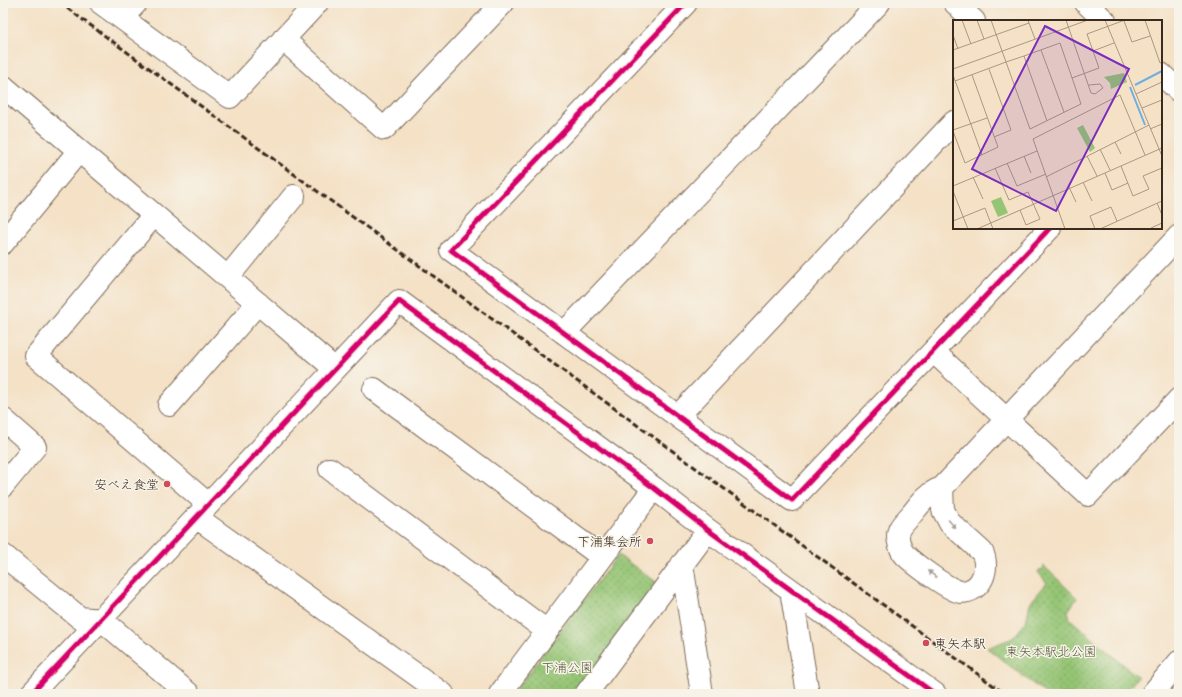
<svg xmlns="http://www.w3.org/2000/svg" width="1182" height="697" font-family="'Indie Flower','Klee One',sans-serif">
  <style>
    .park { fill: url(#park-dots); stroke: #687849 }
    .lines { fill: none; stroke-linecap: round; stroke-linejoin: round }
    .minor-casing { stroke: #7c6a59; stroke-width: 24 }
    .minor { stroke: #fff; stroke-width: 22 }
    .rail { stroke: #3b2a1e; stroke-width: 3; stroke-dasharray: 6 3; stroke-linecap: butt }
    .cycleway-casing { stroke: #f7f3e8; stroke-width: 8 }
    .cycleway { stroke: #d6006c; stroke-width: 5 }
    .oneway { fill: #a79f9a }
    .poi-dot { fill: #d1495b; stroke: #f7f3e8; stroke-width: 1.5 }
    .labels { text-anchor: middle; stroke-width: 3; stroke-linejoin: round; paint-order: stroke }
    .poi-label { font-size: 13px; fill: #3b2a1e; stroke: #f7f3e8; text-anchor: end }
    .park-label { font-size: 13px; fill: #565838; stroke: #f7f3e8 }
    .inset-river { fill: none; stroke: #6eafe2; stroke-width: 2 }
    .inset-road { fill: none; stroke: #aa9883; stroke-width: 1 }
    .view { fill: #7b2cbf; fill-opacity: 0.15; stroke: #7b2cbf; stroke-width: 2 }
    .inset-edge { fill: none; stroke: #3b2a1e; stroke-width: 2 }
  </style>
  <defs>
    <pattern id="park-dots" width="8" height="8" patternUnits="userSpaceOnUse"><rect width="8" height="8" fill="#95c574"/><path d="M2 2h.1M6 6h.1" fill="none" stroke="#7ba05f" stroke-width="1.8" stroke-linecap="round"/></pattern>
  </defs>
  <rect width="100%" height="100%" fill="#f7f3e8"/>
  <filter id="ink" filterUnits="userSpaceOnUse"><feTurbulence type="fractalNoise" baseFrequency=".025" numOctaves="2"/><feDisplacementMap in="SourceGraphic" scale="8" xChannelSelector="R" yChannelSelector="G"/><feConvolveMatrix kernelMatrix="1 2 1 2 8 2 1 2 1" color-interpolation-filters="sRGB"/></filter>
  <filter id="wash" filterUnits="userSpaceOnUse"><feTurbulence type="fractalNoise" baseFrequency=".012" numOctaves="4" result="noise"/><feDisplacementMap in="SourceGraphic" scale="16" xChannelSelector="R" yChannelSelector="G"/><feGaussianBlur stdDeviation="0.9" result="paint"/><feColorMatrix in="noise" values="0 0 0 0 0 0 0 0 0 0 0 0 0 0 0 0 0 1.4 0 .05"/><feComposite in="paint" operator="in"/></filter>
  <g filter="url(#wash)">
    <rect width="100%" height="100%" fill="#f4e1c6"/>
    <path class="park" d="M618 555 659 584 579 694H513Z
      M1044 566 1077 598 1068 611 1070 619 1138 677 1124 694H1046L987 648 1013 638 1026 622 1030 603 1047 583 1038 572Z"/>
  </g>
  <g filter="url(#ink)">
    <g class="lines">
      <defs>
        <path id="minor" d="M101 3 230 97 317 3
          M686 3 451 250 792 500 1050 228
          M955 3 974 21
          M1086 3 1105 21
          M122 18 136 3
          M283 39 384 129 503 3
          M1161 74 1179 91
          M3 86 335 369
          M154 215 36 356 208 504
          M3 243 78 152
          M228 277 294 196
          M564 333 879 3
          M934 352 1088 495 1179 399
          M374 389 602 557
          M169 405 258 303
          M678 416 954 122
          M3 419 35 447 3 486
          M330 469 547 631
          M942 488 943 510 950 523 982 552C990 568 982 592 961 592 951 592 913 563 905 555 901 551 899 544 898 538 897 528 905 522 911 515 921 503 927 493 942 488L1179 236
          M196 517 443 694
          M3 555 80 618 102 620 189 694
          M682 564 702 694
          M791 590 808 694
          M31 694 399 301 654 488 708 530 935 694
          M500 694 654 488
          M586 694 708 530
          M1152 694 1179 662"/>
      </defs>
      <use href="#minor" class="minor-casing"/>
      <use href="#minor" class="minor"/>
      <path class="rail" d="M60 3 1005 694"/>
      <defs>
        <path id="cycleway" d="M686 3 451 250 792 500 1050 228
          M31 694 399 301 654 488 708 530 935 694"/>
      </defs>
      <use href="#cycleway" class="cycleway-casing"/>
      <use href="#cycleway" class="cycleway"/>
    </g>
    <defs><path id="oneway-solid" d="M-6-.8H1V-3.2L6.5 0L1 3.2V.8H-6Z"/></defs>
    <g class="oneway">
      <use href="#oneway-solid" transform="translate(952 524) rotate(49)"/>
      <use href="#oneway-solid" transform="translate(932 574) rotate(-143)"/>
    </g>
  </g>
  <g class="poi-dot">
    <circle cx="167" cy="484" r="4"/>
    <circle cx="650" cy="541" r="4"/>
    <circle cx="926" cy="643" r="4"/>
  </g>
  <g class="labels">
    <g class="poi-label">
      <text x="159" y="489">安べえ食堂</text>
      <text x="642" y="546">下浦集会所</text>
      <text x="934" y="648" text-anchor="start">東矢本駅</text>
    </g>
    <g class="park-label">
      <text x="1051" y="656">東矢本駅北公園</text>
      <text x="567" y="672">下浦公園</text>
    </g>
  </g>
  <g transform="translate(953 20)">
    <rect width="209" height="209" fill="#f4e1c6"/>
    <path d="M171 53 174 62 158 69 157 63 151 57ZM130 105 142 128 137 132 124 108ZM48 177 55 193 45 197 38 181Z" fill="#95c574"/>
    <path class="inset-river" d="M182 65 209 51M177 67 192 105"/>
    <path class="inset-road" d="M9 0 18 24M24 0 31 19M113 0 138 73 142 74 150 68 147 64 136 65M152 0 209 136M192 0 207 43 209 42M171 1 179 22 197 16M76 3 82 19M0 15 5 29M0 30 76 3 75 0M88 30 111 92M140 31 161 23M71 36 94 101M0 49 135 0M36 49 58 110 41 117M0 55 29 135M119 58 146 48 134 14 172 0M2 61 53 42 71 36 107 23 128 84 77 109 67 81 53 42 49 31 38 0M183 74 209 62M189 88 209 80M197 109 209 104M0 110 34 98M0 111 12 143 45 127 19 55M162 122 168 134M147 129 157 150M71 136 78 153M134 136 144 156M54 143 64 166 93 154M168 146 180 176 196 169 190 156 209 148M42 148 56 180 75 172 87 199 73 205 67 190M152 153 159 170 175 163M20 157 30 179M93 157 196 105M130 162 139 181M0 166 84 131M116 167 123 182M0 171 15 209M204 183 209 195M0 201 32 188 40 209M198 208 209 203M24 209 209 128M112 209 80 119 167 75 192 135M142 209 137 196 158 187 164 201M147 209 209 181"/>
    <path class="view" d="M92 6 176 49 103 191 19 149Z"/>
    <rect width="209" height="209" class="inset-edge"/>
  </g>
  <rect width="1182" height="697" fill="none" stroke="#f7f3e8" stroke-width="16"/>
</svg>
